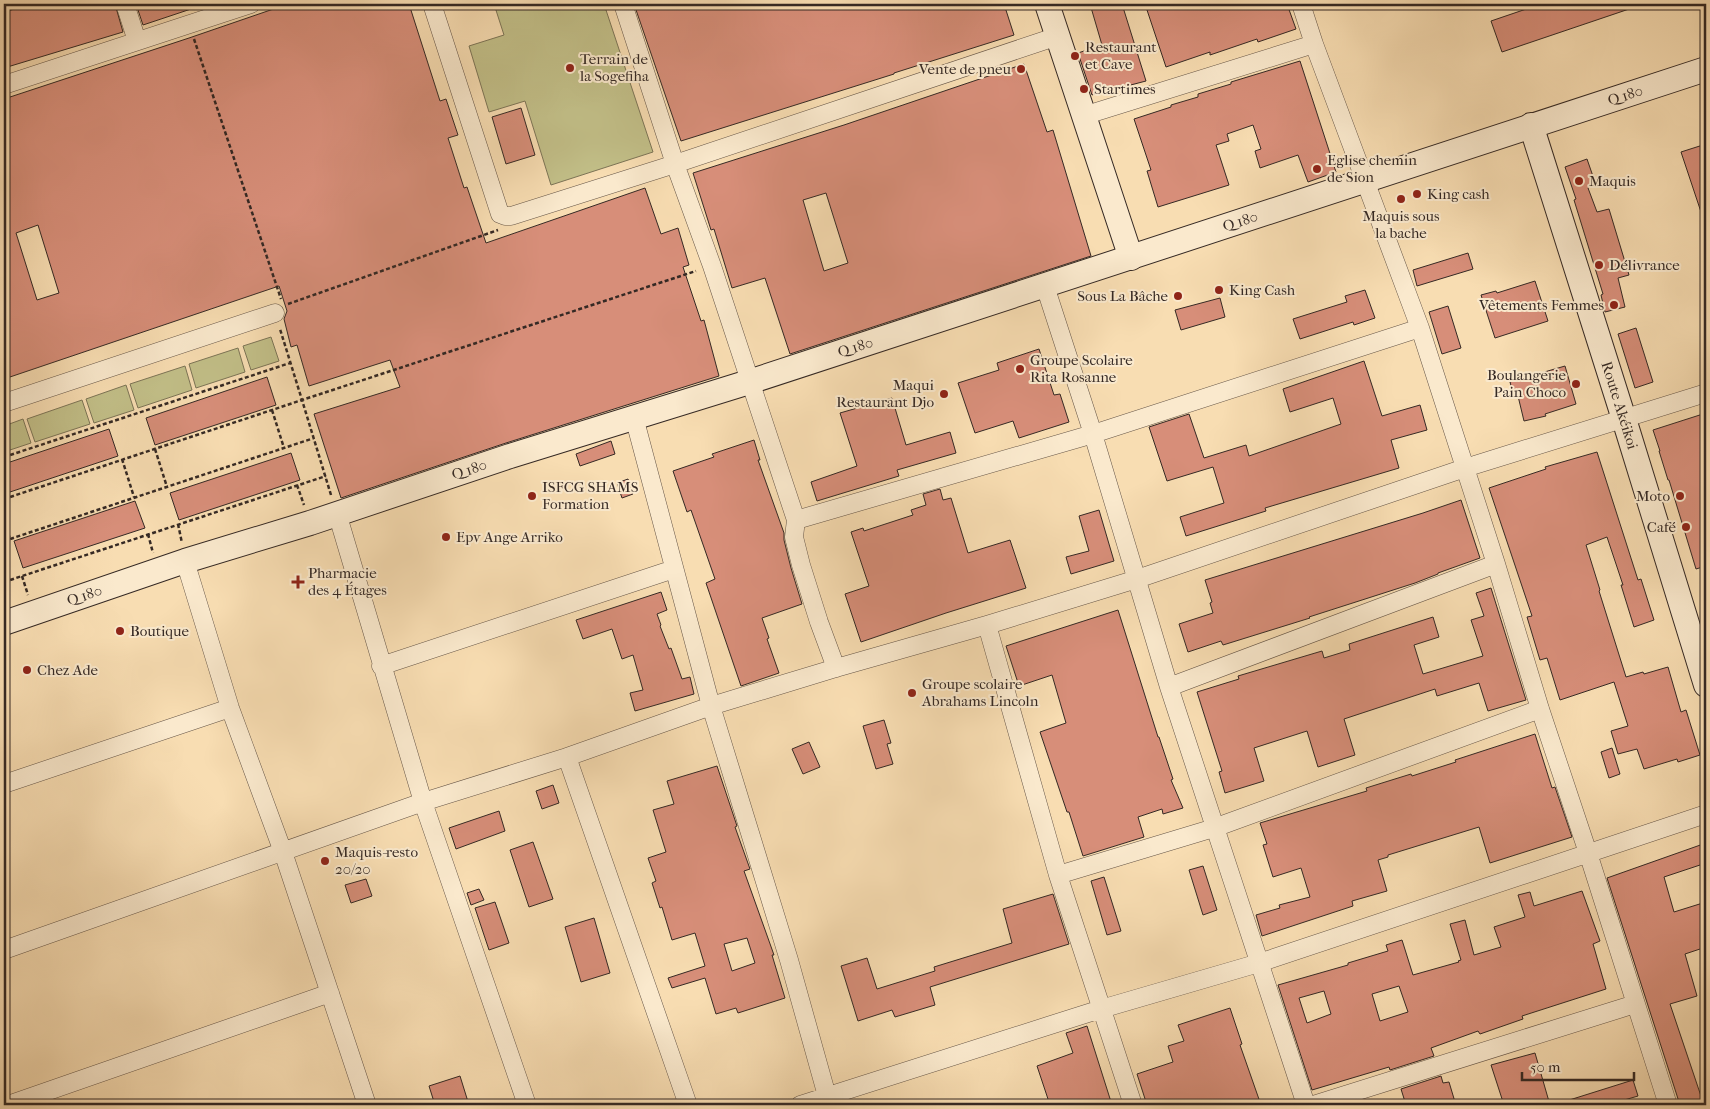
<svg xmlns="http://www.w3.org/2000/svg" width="1710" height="1109" font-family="'IM FELL French Canon',serif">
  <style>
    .green { fill: #c2bf88; stroke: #7c7456 }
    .building { fill: #d78e79; stroke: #352924; fill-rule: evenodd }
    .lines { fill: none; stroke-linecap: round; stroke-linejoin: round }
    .street-casing { stroke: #665648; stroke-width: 19 }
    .secondary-casing { stroke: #352924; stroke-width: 26 }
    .path { stroke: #352924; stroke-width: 2.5; stroke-dasharray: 4 2.5; stroke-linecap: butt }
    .street { stroke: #fae9cd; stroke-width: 18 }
    .secondary { stroke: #fae9cd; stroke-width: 24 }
    .poi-dot { fill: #8f2418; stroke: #fae9cd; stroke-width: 2 }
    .labels { text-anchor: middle; stroke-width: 4; stroke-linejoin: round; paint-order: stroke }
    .poi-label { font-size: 15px; fill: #352924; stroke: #fae9cd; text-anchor: start }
    .street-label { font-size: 15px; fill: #352924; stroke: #fae9cd }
  </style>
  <rect width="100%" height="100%" fill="#f8ddb2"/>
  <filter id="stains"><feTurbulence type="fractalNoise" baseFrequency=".004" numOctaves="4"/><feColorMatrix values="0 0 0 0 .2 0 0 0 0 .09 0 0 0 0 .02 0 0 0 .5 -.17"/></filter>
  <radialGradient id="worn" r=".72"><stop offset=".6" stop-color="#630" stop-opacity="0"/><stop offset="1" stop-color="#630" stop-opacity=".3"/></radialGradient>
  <path class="green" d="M494 4H604L653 152 551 185 525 101 489 112 469 46 504 35Z
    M271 337 279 361 251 370 243 346Z
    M238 348 245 372 196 388 189 364Z
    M185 366 192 390 138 408 130 384Z
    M126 385 134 410 94 423 86 399Z
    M82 400 90 424 35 442 27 419Z
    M23 419 31 443 4 452V426Z"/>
  <path class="building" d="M32 4H115L123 32 4 68V12Z
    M136 4H199L200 6 143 25Z
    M288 4H409L440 101 446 99 458 135 448 138 464 188 467 187 486 243 645 188 661 234 678 228 689 265 683 267 701 321 704 320 719 376 506 443 341 498 314 414 400 387 390 360 309 386 297 345 291 347 284 319 287 311 279 286 4 379V99L189 38ZM38 225 59 293 37 300 16 233Z
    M634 4H1004L1014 35 894 73V74L681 141Z
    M1090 4H1122L1146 81 1123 87 1122 85 1092 95 1078 53 1102 45Z
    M1145 4H1287L1296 29 1258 42 1257 39 1210 55V52L1166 67Z
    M1541 4H1638V6L1502 52 1491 21Z
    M1300 61 1336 172 1308 182 1298 155 1260 168 1255 151 1261 149 1253 125 1227 134 1229 141 1216 145 1229 185 1158 207 1147 171 1151 170 1134 119 1171 107V105L1198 97V94L1231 84V82Z
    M1024 64 1047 132 1053 130 1091 256 790 354 765 278 732 288 714 229 711 230 693 173 844 125ZM826 193 848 263 824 271 803 200Z
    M521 108 535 155 506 164 492 117Z
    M1706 144V221H1704L1681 152Z
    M1587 159 1596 185 1588 188 1597 212 1609 209 1629 275 1618 278 1625 307 1605 312 1601 295 1603 294 1574 200 1576 199 1565 167Z
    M1468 253 1473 269 1417 286 1413 270Z
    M1535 281 1548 321 1495 338 1481 295 1496 291 1497 293Z
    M1365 290 1375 318 1354 325 1353 322 1300 339 1293 319 1347 302 1345 296Z
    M1220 298 1225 317 1181 330 1175 310Z
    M1448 306 1461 348 1442 354 1429 312Z
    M1636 328 1653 382 1635 388 1618 334Z
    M1039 349 1054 395 1060 394 1069 422 1019 438 1013 421 975 433 958 383 999 370 997 363Z
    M1364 361 1382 416 1420 405 1427 430 1391 440 1399 468 1265 508 1266 511 1186 536 1180 517 1224 503 1213 467 1167 481 1149 427 1189 414 1204 458 1246 445 1249 456 1341 424 1333 398 1290 412 1283 389Z
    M1565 366 1576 404 1545 414 1546 416 1524 421 1518 396 1514 397 1510 382Z
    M267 377 276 405 155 445 146 418Z
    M892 398 906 445 950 432 956 453 897 470 899 476 817 501 811 482 857 466 840 413Z
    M1706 413V566L1696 569 1669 480H1668L1659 451H1660L1653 430Z
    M109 429 118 456 4 494V464Z
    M754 440 760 460H758L784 533V540L791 568 802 604 762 618 769 638 767 639 779 673 741 686 706 583 715 579 691 510 687 512 673 471 714 457 712 454Z
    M611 441 615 454 580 466 576 454Z
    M1597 452 1638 580 1641 579 1654 620 1634 627 1621 585H1623L1607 537 1586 545 1600 590 1599 591 1626 677 1643 672 1644 674 1668 667 1681 712 1686 710 1700 755 1678 762 1677 759 1644 769 1637 749 1618 754 1611 731 1628 726 1614 682 1560 700 1547 658 1540 660 1527 617 1532 616 1489 488 1546 469 1545 467Z
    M291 453 300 480 179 520 170 493Z
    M628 479 633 494 622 498 617 483Z
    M940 489 943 500 951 498 968 553 1010 540 1026 588 946 613 861 642 845 594 869 586 851 532 863 528 864 531 913 515 911 510 926 505 923 494Z
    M1461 500 1480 558 1438 573V574L1415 583 1309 617 1310 618 1223 645 1221 641 1188 652 1179 624 1213 613 1210 603 1212 602 1205 580 1423 513Z
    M135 501 145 528 23 568 14 541Z
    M1099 510 1114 561 1071 574 1066 557 1089 551 1079 516Z
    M1491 588 1526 700 1488 711 1479 683 1437 696 1435 689 1344 719 1355 755 1318 767 1307 731 1254 748 1264 781 1225 793 1219 772 1222 771 1197 692 1239 679 1238 676 1322 651 1324 658 1350 650 1349 644 1433 617 1439 637 1414 645 1423 674 1483 656 1471 620 1484 616 1476 593Z
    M661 592 667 610 657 614 661 625 660 626 669 649 671 648 682 679 690 677 694 694 635 711 630 693 643 690 633 655 622 659 612 629 583 639 576 620Z
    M1118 610 1158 737H1159L1173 779 1171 780 1183 808 1163 814 1162 809 1138 817 1144 837 1083 856 1069 812H1067L1040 732 1066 723 1052 675 1019 686 1006 646Z
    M884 720 891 743 887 744 893 764 876 769 863 726Z
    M1535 734 1552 788 1555 787 1572 837 1490 863 1479 827 1388 855V857L1378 860 1387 891 1352 901 1353 906 1262 936 1256 915 1280 908 1279 905 1310 897 1301 868 1273 877 1263 845 1267 844 1260 823 1367 791 1366 788 1411 774 1412 776 1456 762 1455 760Z
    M809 742 820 767 803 774 792 749Z
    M1612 748 1620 774 1609 778 1601 752Z
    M717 766 737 826 735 827 750 869 744 871 774 955H772L785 998 738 1013 736 1008 716 1014 705 978 672 988 668 978 705 966 695 933 672 940 662 907 660 908 652 883 656 881 648 858 666 852 653 810 674 804 667 781ZM747 938 755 963 732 971 724 944Z
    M553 785 559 803 542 809 536 791Z
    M499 811 505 831 456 849 449 828Z
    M533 842 553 899 529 907 510 850Z
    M1706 843V863L1664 877 1674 912 1706 902V947L1685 954 1697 996 1670 1004 1704 1105H1680L1607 878Z
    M1203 866 1217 910 1203 915 1189 870Z
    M1104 877 1121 931 1107 935 1091 881Z
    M366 879 372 896 351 903 345 885Z
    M479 889 484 900 471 905 467 893Z
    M1582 891 1600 941 1593 944 1606 989 1522 1016 1523 1019 1480 1034 1478 1031 1431 1048 1434 1056 1390 1070 1389 1067 1312 1090 1278 985 1348 965V963L1388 951 1386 945 1402 940 1413 975 1459 962 1458 961 1461 960 1450 924 1465 920 1474 955 1501 947 1494 927 1525 917 1518 895 1530 892 1534 906ZM1399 986 1408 1012 1380 1021 1372 994ZM1324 991 1331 1014 1307 1023 1299 998Z
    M1053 894 1069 944 930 987 935 1005 895 1017 892 1010 858 1021 841 966 867 958 877 989 935 971 934 967 1012 943 1003 909Z
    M495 902 509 943 489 950 475 908Z
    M594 918 610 973 581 982 565 927Z
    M1230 1008 1242 1044 1240 1045 1261 1105H1147L1137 1074 1173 1062 1168 1046 1184 1041 1178 1025Z
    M1087 1026 1112 1105H1050L1037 1066 1073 1053 1066 1033Z
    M1535 1053 1550 1105H1504L1491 1065Z
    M460 1076 469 1105H435L429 1086Z
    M1441 1076 1443 1083 1449 1082 1455 1102 1444 1105H1406L1401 1089Z
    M1633 1080 1638 1096 1607 1105H1563V1102Z"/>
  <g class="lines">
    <defs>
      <path id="street" d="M125 4 137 41
        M432 4 500 214 505 216H511L675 164 1058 36
        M623 4 675 164 712 266 796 520 794 537 801 565 819 622 836 668
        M1301 4 1314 44 1420 328 1496 564 1540 709 1588 853 1668 1105
        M4 85 251 4
        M1083 116 1314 44
        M1045 286 1093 434 1169 687 1306 1105
        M4 403 275 313
        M634 417 711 706 789 960 827 1096
        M337 513 423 802 527 1105
        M796 520 1093 434 1420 328
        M185 561 230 708 283 852 367 1105
        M987 625 1058 875 1133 1105
        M381 666 674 569
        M1169 687 1496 564
        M567 757 688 1105
        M4 784 230 708
        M1058 875 1214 828 1540 709
        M4 950 423 802 567 757 711 706 836 668 987 625 1137 579 1465 468 1706 393
        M8 1105 330 993
        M800 1105 1101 1009 1259 963 1706 814
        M1313 1105 1635 1004"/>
      <g id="secondary">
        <path d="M1047 4 1131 258"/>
        <path id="s1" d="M1531 125 1624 419 1706 685"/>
        <path id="s2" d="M4 623 185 561 310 523 510 456 749 382 1706 69"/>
      </g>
    </defs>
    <use href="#street" class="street-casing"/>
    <use href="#secondary" class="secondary-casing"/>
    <path class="path" d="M194 39 281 299
      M288 304 498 230
      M272 410 284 448
      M155 449 167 487
      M4 457 290 363
      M122 459 134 497
      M297 485 304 505
      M331 495 302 400 696 271
      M4 499 302 400 280 329
      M4 521 10 539
      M178 524 182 543
      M148 534 153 553
      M4 541 314 438
      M22 576 28 595
      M4 582 326 476"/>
    <use href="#street" class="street"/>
    <use href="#secondary" class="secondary"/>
  </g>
  <g class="poi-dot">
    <circle cx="1075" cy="56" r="5"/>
    <circle cx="570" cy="68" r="5"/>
    <circle cx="1021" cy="69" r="5"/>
    <circle cx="1084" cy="89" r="5"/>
    <circle cx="1317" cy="169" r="5"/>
    <circle cx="1579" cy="181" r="5"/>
    <circle cx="1417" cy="194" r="5"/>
    <circle cx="1401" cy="199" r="5"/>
    <circle cx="1599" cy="265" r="5"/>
    <circle cx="1219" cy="290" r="5"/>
    <circle cx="1178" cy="296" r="5"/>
    <circle cx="1614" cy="305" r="5"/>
    <circle cx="1020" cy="369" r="5"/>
    <circle cx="1576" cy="384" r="5"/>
    <circle cx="944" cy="394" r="5"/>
    <circle cx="532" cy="496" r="5"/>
    <circle cx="1680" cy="496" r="5"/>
    <circle cx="1686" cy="527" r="5"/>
    <circle cx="446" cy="537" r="5"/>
    <path d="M295.5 574.5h5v5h5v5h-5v5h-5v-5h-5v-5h5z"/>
    <circle cx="120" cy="631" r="5"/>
    <circle cx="27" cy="670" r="5"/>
    <circle cx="912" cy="693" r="5"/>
    <circle cx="325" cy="861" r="5"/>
  </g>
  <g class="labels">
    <g class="poi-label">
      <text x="1085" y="52">Restaurant<tspan x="1085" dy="17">et Cave</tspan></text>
      <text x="580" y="64">Terrain de<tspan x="580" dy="17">la Sogefiha</tspan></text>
      <text x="1011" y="74" text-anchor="end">Vente de pneu</text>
      <text x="1094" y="94">Startimes</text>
      <text x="1327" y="165">Eglise chemin<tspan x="1327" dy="17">de Sion</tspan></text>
      <text x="1589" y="186">Maquis</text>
      <text x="1427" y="199">King cash</text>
      <text x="1401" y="221" text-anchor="middle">Maquis sous<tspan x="1401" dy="17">la bache</tspan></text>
      <text x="1609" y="270">Délivrance</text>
      <text x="1229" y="295">King Cash</text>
      <text x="1168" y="301" text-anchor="end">Sous La Bâche</text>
      <text x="1604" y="310" text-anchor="end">Vêtements Femmes</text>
      <text x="1030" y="365">Groupe Scolaire<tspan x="1030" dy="17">Rita Rosanne</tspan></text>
      <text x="1566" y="380" text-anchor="end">Boulangerie<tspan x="1566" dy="17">Pain Choco</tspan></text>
      <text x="934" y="390" text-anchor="end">Maqui<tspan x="934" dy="17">Restaurant Djo</tspan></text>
      <text x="542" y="492">ISFCG SHAMS<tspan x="542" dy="17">Formation</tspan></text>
      <text x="1670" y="501" text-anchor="end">Moto</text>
      <text x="1676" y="532" text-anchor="end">Café</text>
      <text x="456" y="542">Epv Ange Arriko</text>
      <text x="308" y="578">Pharmacie<tspan x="308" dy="17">des 4 Étages</tspan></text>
      <text x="130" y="636">Boutique</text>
      <text x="37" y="675">Chez Ade</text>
      <text x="922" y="689">Groupe scolaire<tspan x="922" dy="17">Abrahams Lincoln</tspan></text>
      <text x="335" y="857">Maquis-resto<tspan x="335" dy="17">20/20</tspan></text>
    </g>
    <g class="street-label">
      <text dy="5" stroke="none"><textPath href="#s2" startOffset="1705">Q 180</textPath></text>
      <text dy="5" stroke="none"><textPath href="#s2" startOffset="1300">Q 180</textPath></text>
      <text dy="5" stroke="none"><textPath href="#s2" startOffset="895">Q 180</textPath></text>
      <text dy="5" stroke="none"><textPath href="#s1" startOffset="294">Route Akéikoi</textPath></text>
      <text dy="5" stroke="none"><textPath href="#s2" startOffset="490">Q 180</textPath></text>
      <text dy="5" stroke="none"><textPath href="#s2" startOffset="85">Q 180</textPath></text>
    </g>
  </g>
  <rect width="1710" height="1109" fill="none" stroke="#f8ddb2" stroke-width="20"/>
  <rect x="5" y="5" width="1700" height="1099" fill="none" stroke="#352924" stroke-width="2.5"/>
  <rect x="10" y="10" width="1690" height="1089" fill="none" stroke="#352924"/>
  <path d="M1522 1072v8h112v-8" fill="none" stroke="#352924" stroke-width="2.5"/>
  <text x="1530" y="1072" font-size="15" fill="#352924" stroke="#fae9cd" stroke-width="4" paint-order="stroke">50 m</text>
  <rect width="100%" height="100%" filter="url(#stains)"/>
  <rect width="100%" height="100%" fill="url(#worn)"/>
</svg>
